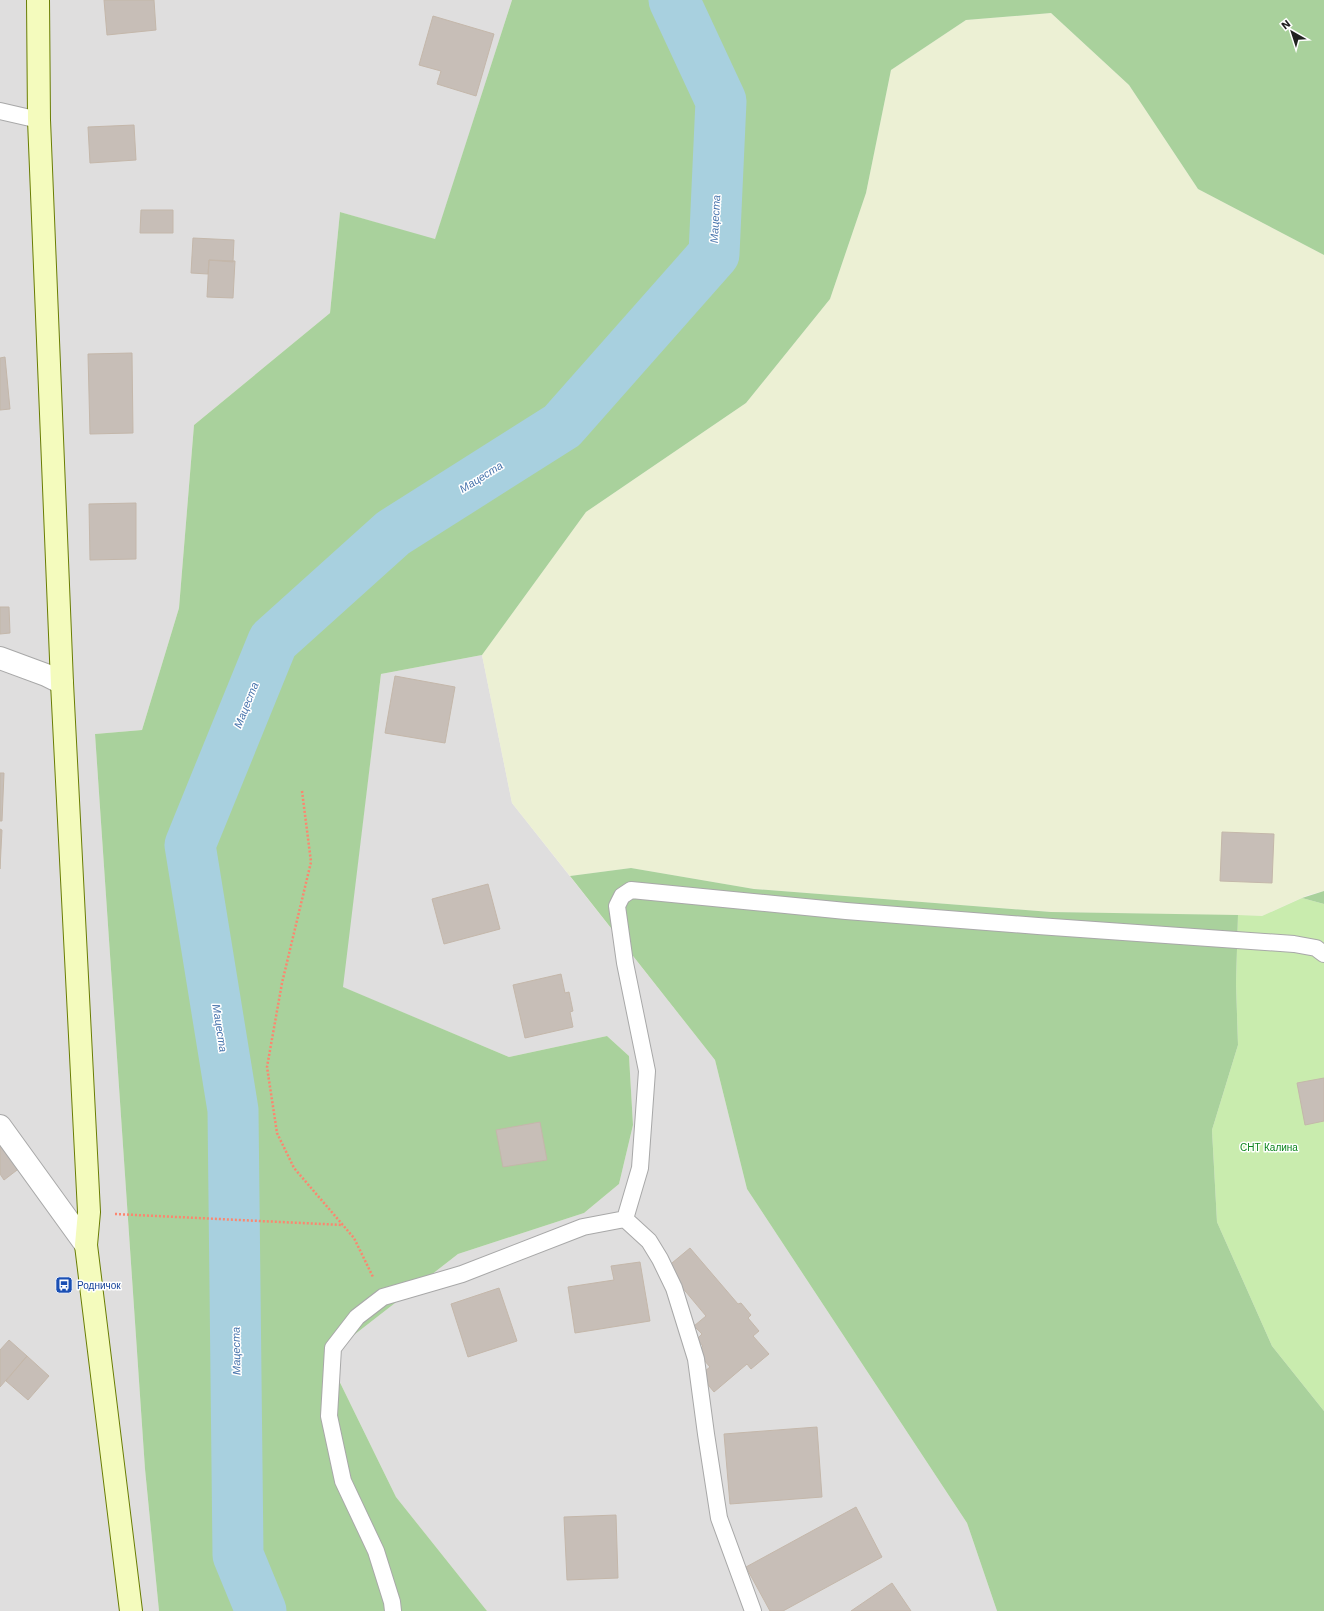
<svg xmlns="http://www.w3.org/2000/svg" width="1324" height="1611" font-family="'Work Sans',sans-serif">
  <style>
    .residential { fill: #dfdede }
    .farmland { fill: #ecf0d4 }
    .grass { fill: #c9ecae }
    .forest { fill: #a9d19c }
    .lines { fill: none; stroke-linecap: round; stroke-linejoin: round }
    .river { stroke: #a8d0df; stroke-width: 51 }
    .building { fill: #c7beb7; stroke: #c4b7aa }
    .lane-casing { stroke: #a8a8a8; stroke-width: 18 }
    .street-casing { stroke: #a8a8a8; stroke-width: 24 }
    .secondary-casing { stroke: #697d03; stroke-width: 24 }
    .path { stroke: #fc866f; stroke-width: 2.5; stroke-dasharray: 2 2; stroke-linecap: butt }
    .lane { stroke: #fff; stroke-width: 16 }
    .street { stroke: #fff; stroke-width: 22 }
    .secondary { stroke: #f4fbbd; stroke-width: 22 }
    .labels { text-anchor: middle; stroke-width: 3; stroke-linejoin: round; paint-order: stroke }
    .park-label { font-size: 10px; fill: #0a841c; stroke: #fff }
    .transit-label { font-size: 10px; fill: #164399; stroke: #fff; text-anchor: start }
    .water-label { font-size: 11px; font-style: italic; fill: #4874ac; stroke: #fff }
  </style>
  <rect width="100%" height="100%" fill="#f2efe8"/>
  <path class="residential" d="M0 0H512L435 240 340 212 330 313 194 425 179 608 142 730 95 734 145 1469 159 1611H0Z
    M482 655 512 803 715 1060 747 1189 967 1523 997 1611H487L396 1497 327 1356 458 1254 584 1213 619 1184 633 1125 629 1056 607 1036 509 1057 342 987 381 674Z"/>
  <path class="farmland" d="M1051 13 1129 85 1198 189 1324 255V891L1308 895 1262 916 1051 912 754 889 631 868 570 876 512 803 482 655 586 512 746 403 830 299 866 193 891 70 966 20Z"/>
  <path class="grass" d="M1302 898 1324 904V1411L1272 1346 1217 1222 1212 1130 1238 1045 1236 983 1238 915 1262 916Z"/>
  <path class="forest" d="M512 0H1324V255L1198 189 1129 85 1051 13 966 20 891 70 866 193 830 299 746 403 586 512 482 655 381 674 343 987 509 1057 607 1036 629 1056 633 1125 619 1184 584 1213 458 1254 327 1356 396 1497 487 1611H159L145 1469 95 734 142 730 179 608 194 425 330 313 340 212 435 239Z
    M631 868 754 889 1051 912 1238 915 1236 983 1238 1045 1212 1130 1217 1222 1272 1346 1324 1411V1611H997L967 1523 747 1189 715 1060 570 876Z
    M1324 891V904L1302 898Z"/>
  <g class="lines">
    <path class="river" d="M261 1611 238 1555 233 1110 190 845 273 641 393 533 562 426 714 254 721 101 674 0"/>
  </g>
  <path class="building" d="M104 0H154L156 30 107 35Z
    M433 16 494 34 476 96 437 84 441 71 419 65Z
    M134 125 136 160 90 163 88 127Z
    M141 210H173V233H140Z
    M193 238 234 240 233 262 209 260 208 274 191 273Z
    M209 260 235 261 233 298 207 297Z
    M132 353 133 433 90 434 88 354Z
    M5 357 10 409 0 410V358Z
    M136 503V559L90 560 89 504Z
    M0 607H9L10 633 0 634Z
    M395 676 455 687 445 743 385 733Z
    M0 773H4L2 821H0Z
    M0 829 2 830 0 869Z
    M1222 832 1274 834 1272 883 1220 881Z
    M488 884 500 929 444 944 432 899Z
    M561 974 565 993 569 992 573 1011 570 1012 573 1027 525 1038 513 985Z
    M1324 1078V1121L1305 1125 1297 1083Z
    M540 1122 547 1160 503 1167 496 1130Z
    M4 1144 21 1167 4 1180 0 1174V1147Z
    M690 1248 738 1304 741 1303 751 1315 748 1318 759 1331 753 1336 769 1354 751 1369 747 1364 714 1392 700 1375 710 1367 697 1352 703 1346 697 1339 702 1334 694 1326 706 1316 666 1268Z
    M640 1262 650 1321 575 1333 568 1287 614 1280 611 1266Z
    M499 1288 517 1341 468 1357 451 1304Z
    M9 1340 27 1356 0 1387V1350Z
    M27 1356 49 1376 28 1400 6 1381Z
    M817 1427 822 1497 730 1504 724 1434Z
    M856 1507 882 1557 783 1611H770L746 1567Z
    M616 1515 618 1578 567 1580 564 1517Z
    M892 1583 911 1611H851Z"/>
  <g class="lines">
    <defs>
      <path id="lane" d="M0 111 39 120
        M625 1219 649 1241 660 1259 674 1288 696 1359 706 1434 719 1518 753 1611
        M393 1611 392 1602 376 1551 343 1481 329 1416 333 1348 357 1317 383 1297 462 1274 583 1227 625 1219 640 1168 647 1071 625 963 617 906 622 896 631 890 846 911 1038 926 1294 944 1316 948 1324 954"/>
      <path id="street" d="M0 658 46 675 62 683
        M0 1126 86 1245"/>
      <path id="secondary" d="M38 0 39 120 62 683 89 1212 86 1245 131 1611"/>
    </defs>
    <use href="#lane" class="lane-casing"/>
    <use href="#street" class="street-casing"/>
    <use href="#secondary" class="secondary-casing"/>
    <path class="path" d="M302 791 311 862 282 983 267 1067 277 1133 294 1168 354 1238 373 1277
      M115 1214 343 1225"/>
    <use href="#lane" class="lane"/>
    <use href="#street" class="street"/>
    <use href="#secondary" class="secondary"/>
  </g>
  <defs>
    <symbol id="bus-square" viewBox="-11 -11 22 22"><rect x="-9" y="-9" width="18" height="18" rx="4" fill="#1a4fb4" stroke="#fff"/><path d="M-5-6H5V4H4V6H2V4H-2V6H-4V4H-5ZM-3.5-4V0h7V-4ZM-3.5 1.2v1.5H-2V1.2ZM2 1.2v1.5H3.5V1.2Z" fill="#fff"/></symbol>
  </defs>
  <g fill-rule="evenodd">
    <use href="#bus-square" x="54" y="1275" width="20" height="20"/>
  </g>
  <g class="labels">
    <g class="park-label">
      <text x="1269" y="1151">СНТ Калина</text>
    </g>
    <g class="transit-label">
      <text x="77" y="1289">Родничок</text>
    </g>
    <g class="water-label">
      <text transform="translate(715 219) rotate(-87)" y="4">Мацеста</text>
      <text transform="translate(481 477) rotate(-32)" y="4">Мацеста</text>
      <text transform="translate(246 705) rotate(-68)" y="4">Мацеста</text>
      <text transform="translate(220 1028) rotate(81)" y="4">Мацеста</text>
      <text transform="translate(236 1351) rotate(-91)" y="4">Мацеста</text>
    </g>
  </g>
  <g transform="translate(1292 32) rotate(321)" stroke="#ffffff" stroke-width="3" paint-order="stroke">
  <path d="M0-3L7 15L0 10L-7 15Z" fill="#212121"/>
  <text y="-6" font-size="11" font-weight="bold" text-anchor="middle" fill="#212121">N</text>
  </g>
</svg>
